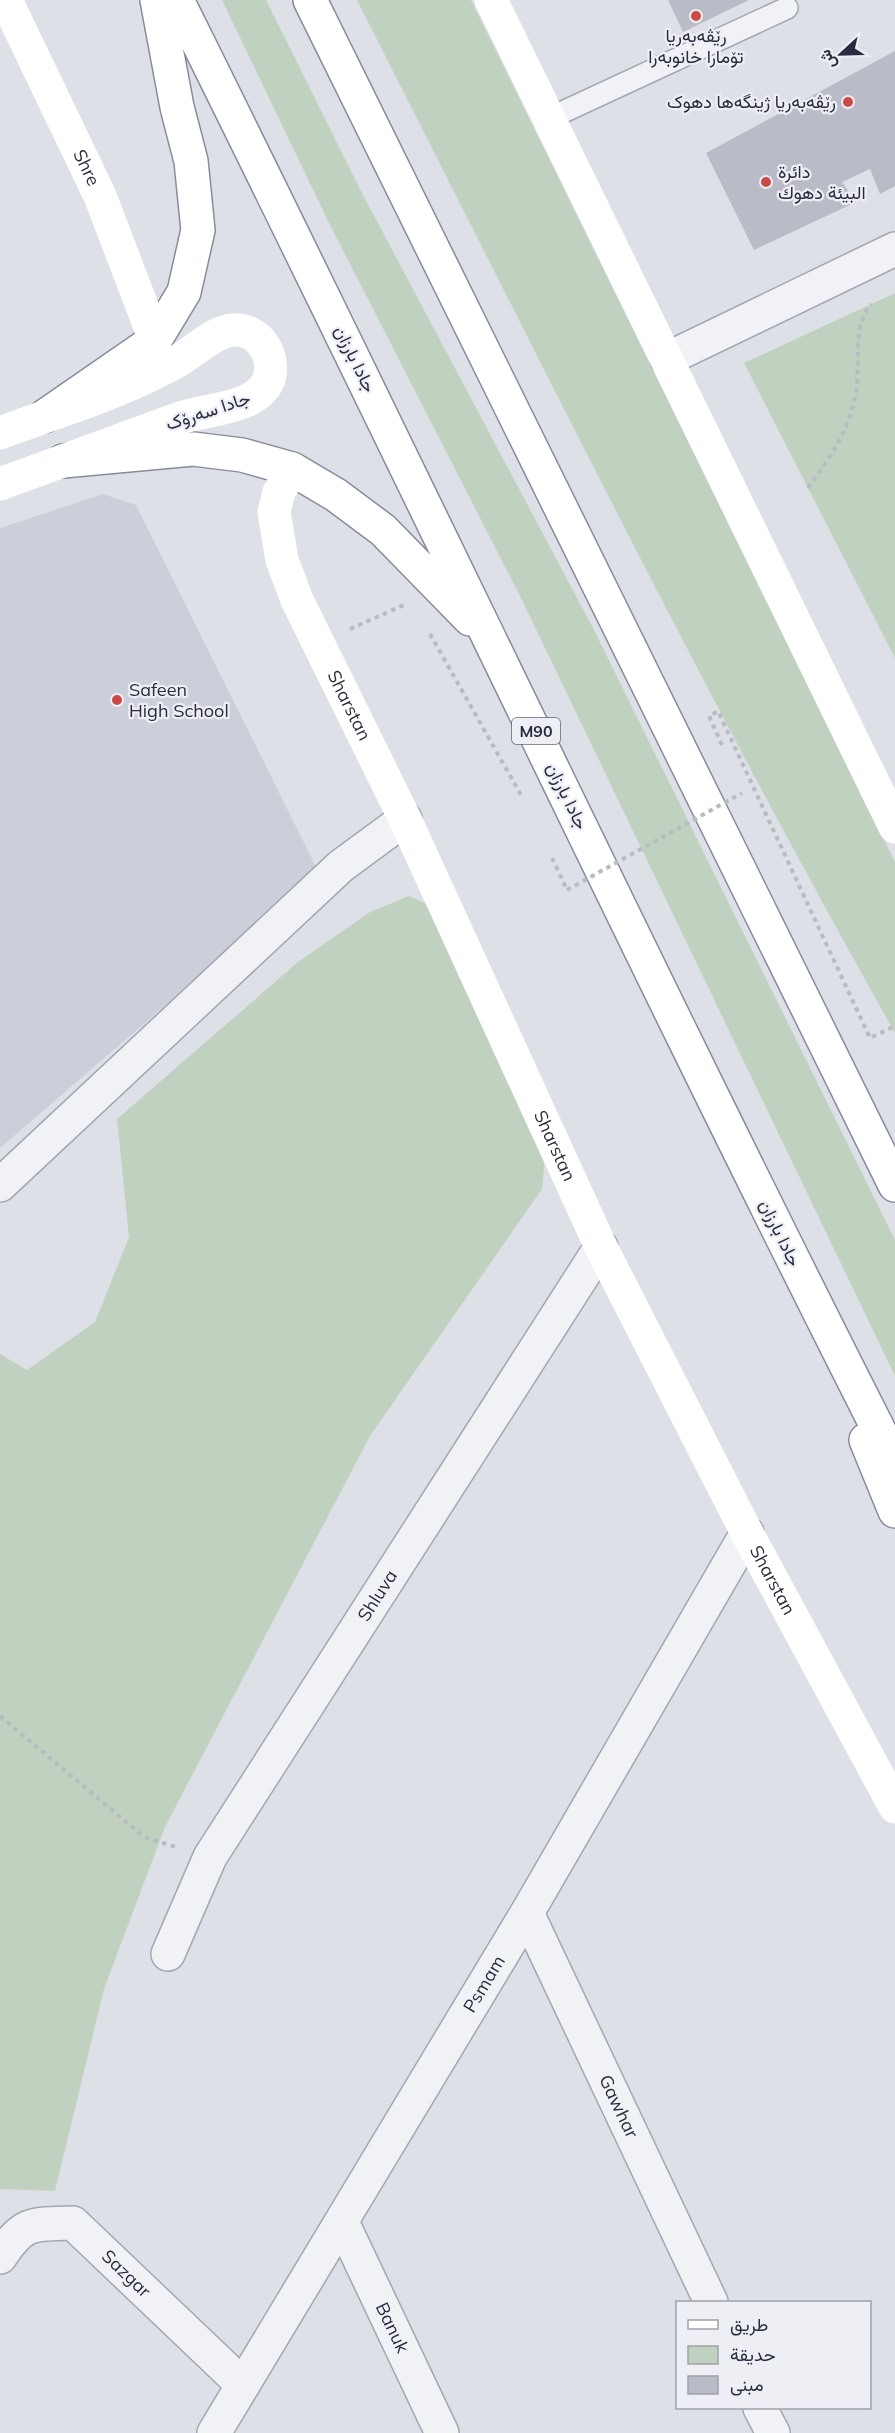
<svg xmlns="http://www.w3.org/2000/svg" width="895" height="2433" font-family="Mulish,Vazirmatn,sans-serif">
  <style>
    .built { fill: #cccfda }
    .green { fill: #c1d1c0 }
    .building { fill: #b9bbc7 }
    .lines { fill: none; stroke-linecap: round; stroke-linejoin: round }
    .lane-casing { stroke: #a4a6b2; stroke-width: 24 }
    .street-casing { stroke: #a4a6b2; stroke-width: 36 }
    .highway-casing { stroke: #868b9e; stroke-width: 36 }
    .path { stroke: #b9bbc2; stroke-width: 4; stroke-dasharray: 4.5 4.5; stroke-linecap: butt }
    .lane { stroke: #f1f2f6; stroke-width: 21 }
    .street { stroke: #f1f2f6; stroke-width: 33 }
    .secondary { stroke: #fff; stroke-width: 33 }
    .highway { stroke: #fff; stroke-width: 33 }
    .path-bridge { stroke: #b9bbc2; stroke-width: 4; stroke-dasharray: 4.5 4.5; stroke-linecap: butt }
    .poi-dot { fill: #cb4a45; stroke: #eeeff5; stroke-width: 2 }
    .labels { text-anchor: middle; stroke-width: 4.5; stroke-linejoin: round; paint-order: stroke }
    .shield { fill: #eeeff5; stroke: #636675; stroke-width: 1.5 }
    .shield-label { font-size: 16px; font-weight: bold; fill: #282c3e }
    .poi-label { font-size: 18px; fill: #282c3e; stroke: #eeeff5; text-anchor: start }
    .street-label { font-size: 18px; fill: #282c3e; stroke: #eeeff5 }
  </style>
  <rect width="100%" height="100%" fill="#dee0e8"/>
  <path class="built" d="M103 494 136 505 319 873 0 1148V528Z"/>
  <path class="green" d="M222 0H266L363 195 593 628 895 1240V1376L521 598 328 221Z
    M357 0H471L895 862V1033C704 695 533 346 357 0Z
    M895 293V658L744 363Z
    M409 896 441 910 546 1149 542 1189 370 1436 165 1827 104 1989 55 2191 0 2189V1354L27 1370 95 1322 129 1237 117 1119 298 962 370 912Z"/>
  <path class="building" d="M668 0H749L683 32Z
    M895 51V186L880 194 870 169 842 182 856 202 754 250 706 153Z"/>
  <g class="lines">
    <defs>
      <path id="lane" d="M550 118 787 8"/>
      <g id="street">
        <path d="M667 359 895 249"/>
        <path d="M0 1185 341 866 405 819"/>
        <path id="s1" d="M527 1913 711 2302"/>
        <path id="s2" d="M168 1954 210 1857 601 1247"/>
        <path id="s3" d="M342 2222 442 2433"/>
        <path id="s4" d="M0 2257C24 2221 32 2224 73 2223L243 2385"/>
        <path d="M760 2408 773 2433"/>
        <path id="s5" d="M214 2433 527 1913 747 1533"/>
      </g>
      <path id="highway" d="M177 0C419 486 649 978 895 1462
        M310 0 895 1185
        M45 416 155 340 184 292 198 230 191 161 177 107 157 0
        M63 461 193 449 242 455 292 469 336 495 383 530 470 619
        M866 1440 895 1511"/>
    </defs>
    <use href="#lane" class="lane-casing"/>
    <use href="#street" class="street-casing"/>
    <use href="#highway" class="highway-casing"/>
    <path class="path" d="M808 488C828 460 848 433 855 398 862 367 850 330 871 304
      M350 629 406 604
      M430 634 521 795
      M722 745 709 716 718 711 870 1038 895 1026
      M552 858 567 890
      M0 1716 144 1837 176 1847"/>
    <use href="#lane" class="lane"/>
    <use href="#street" class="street"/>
    <g class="secondary">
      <path id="s6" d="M6 0 100 196 155 340"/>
      <path d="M491 0 895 827"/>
      <path d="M0 433C61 410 125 392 181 359 196 350 215 331 233 330 258 328 274 353 270 375 268 387 257 396 246 401 226 410 201 411 180 418 120 440 60 462 0 484"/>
      <path id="s7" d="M292 469 279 492 274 512 282 560 297 600 405 819 601 1247 747 1533 895 1807"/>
    </g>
    <use href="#highway" class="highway"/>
    <path class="path-bridge" d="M567 890 742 793"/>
  </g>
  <g class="poi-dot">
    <circle cx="696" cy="16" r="6"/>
    <circle cx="848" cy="102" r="6"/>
    <circle cx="766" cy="182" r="6"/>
    <circle cx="117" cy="700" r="6"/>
  </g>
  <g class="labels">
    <rect class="shield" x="512" y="718" width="48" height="26" rx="4.5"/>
    <g class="shield-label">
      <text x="536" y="737">M90</text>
    </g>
    <g class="poi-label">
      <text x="696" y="42" text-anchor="middle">رێڤەبەریا<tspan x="696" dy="21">تۆمارا خانوبەرا</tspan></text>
      <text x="836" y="108" text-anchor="end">رێڤه‌به‌ریا ژینگەها دهوک</text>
      <text x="778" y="178">دائرة<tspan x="778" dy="21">البيئة دهوك</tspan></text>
      <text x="129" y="696">Safeen<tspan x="129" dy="21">High School</tspan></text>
    </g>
    <g class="street-label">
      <text dy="6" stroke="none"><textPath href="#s6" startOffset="186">Shre</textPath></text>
      <text transform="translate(355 359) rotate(64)" y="6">جادا بارزان</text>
      <text transform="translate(208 411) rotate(-18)" y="6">جادا سەرۆک</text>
      <text dy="6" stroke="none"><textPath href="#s7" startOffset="256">Sharstan</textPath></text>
      <text transform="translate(567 796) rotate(64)" y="6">جادا بارزان</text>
      <text dy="6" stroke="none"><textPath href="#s7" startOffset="742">Sharstan</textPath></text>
      <text transform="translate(780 1233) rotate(64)" y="6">جادا بارزان</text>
      <text dy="6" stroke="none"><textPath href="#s7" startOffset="1228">Sharstan</textPath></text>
      <text dy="6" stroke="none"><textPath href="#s2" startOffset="416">Shluva</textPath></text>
      <text dy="6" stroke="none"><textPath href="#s5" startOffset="524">Psmam</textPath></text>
      <text dy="6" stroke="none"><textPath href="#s1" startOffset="214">Gawhar</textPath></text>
      <text dy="6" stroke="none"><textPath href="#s4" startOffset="160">Sazgar</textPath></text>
      <text dy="6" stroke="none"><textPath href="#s3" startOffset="117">Banuk</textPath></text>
    </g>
  </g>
  <rect x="676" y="2301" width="195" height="108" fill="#eeeff5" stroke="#9fa1ac" stroke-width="1.5"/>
  <rect x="688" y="2320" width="30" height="9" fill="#ffffff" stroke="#9fa1ac" stroke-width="1.5"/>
  <text x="730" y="2331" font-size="18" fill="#282c3e">طريق</text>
  <rect x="688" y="2346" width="30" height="18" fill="#c1d1c0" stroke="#9fa1ac" stroke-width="1.5"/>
  <text x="730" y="2361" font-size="18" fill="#282c3e">حديقة</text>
  <rect x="688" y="2376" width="30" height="18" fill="#b9bbc7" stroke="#9fa1ac" stroke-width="1.5"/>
  <text x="730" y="2391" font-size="18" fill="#282c3e">مبنى</text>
  <g transform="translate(841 54) rotate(248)" stroke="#eeeff5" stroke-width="4.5" paint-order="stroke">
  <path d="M0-4.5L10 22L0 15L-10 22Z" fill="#282c3e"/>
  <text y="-9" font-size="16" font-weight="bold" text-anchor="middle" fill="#282c3e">ش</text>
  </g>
</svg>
